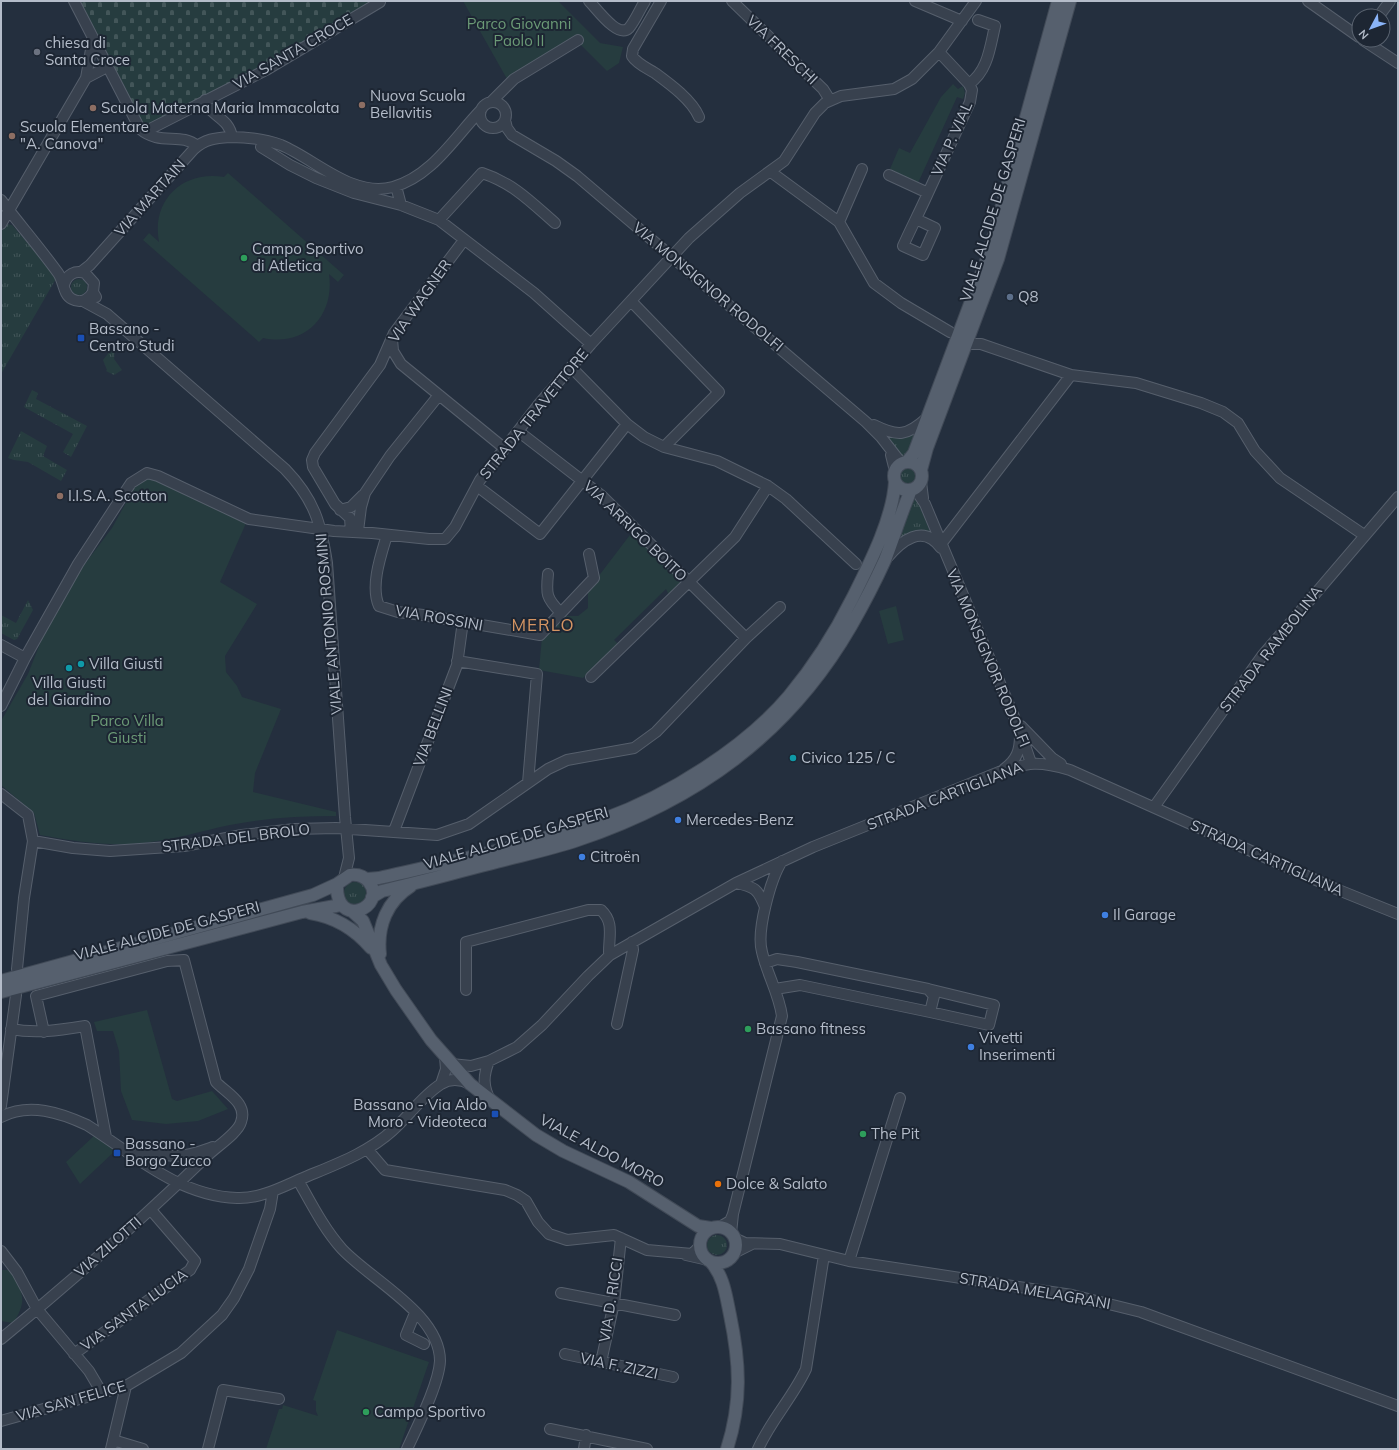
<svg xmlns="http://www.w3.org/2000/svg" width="1399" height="1450" font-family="Mulish,sans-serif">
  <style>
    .grass { fill: url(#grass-tufts) }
    .cemetery { fill: url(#cemetery-stones) }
    .green { fill: #263c3f }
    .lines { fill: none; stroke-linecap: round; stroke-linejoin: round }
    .minor-casing { stroke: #565f6c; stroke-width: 12 }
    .major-casing { stroke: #414a57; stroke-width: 14 }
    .minor { stroke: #38414e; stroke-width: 10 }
    .major { stroke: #56606e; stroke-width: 12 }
    .worship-dot { fill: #6b7280; stroke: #1d2633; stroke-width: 1.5 }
    .education-dot { fill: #8d6e63; stroke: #1d2633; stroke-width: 1.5 }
    .leisure-dot { fill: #2e9e5b; stroke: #1d2633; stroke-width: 1.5 }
    .service-dot { fill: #5c6f8a; stroke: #1d2633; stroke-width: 1.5 }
    .transit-dot { fill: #1a4fb4; stroke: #1d2633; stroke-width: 1.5 }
    .culture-dot { fill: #0f9aa8; stroke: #1d2633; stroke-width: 1.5 }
    .shop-dot { fill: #3f7fe0; stroke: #1d2633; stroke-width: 1.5 }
    .food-dot { fill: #e8710a; stroke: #1d2633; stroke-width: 1.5 }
    .labels { text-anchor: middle; stroke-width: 4; stroke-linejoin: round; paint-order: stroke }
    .park-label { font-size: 15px; fill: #6b9a76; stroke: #1d2633 }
    .poi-label { font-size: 15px; fill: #b4bcc9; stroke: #1d2633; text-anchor: start }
    .street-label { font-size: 15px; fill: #b4bcc9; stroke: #1d2633 }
    .quarter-label { font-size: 17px; letter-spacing: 1px; fill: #d59563; stroke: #1d2633 }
  </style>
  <defs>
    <pattern id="grass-tufts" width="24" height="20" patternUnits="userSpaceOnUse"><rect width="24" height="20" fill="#263c3f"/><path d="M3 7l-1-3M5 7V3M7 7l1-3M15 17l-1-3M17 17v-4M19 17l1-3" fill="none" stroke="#435659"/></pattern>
    <pattern id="cemetery-stones" width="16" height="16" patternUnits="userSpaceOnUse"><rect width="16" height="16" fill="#263c3f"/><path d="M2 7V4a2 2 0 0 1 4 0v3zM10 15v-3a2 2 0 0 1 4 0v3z" fill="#435659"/></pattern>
  </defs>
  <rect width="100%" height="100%" fill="#242f3e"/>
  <path class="grass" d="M6 224 12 225 57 277 1 374V229Z
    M71 287a8 8 0 1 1 16 0a8 8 0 1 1-16 0Z
    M114 346 115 348 114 359 122 370 114 375 106 371 107 370 103 360Z
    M32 390 38 393 36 399 87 426 71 457 63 452 73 434 24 407Z
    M918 430 907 459H901L893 443 885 433Z
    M21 431 47 446 43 456 67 470 61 481 28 462 14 460 8 458Z
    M900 476a8 8 0 1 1 16 0a8 8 0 1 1-16 0Z
    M914 498 919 504 932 537 899 540 911 500Z
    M28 600 33 610 17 639 14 640 1 633V615L16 623Z
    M344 893a11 11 0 1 1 22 0a11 11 0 1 1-22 0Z
    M707 1245a10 10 0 1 1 20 0a10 10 0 1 1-20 0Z"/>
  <path class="cemetery" d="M79 1H373L290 54 145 127Z"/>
  <path class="green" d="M463 1H558L600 43 623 47 619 63 607 71 573 37 507 79Z
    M953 84 958 89 963 86 965 93 963 99 957 97 918 183 890 169 899 148 910 153 941 97Z
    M228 173 344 275 338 282 329 274C335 316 305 347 263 338L259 342 143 240 149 233 159 242C151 200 183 170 224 177Z
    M147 477 168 484 247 521 220 582 257 604 225 656 226 672 237 686 242 697 281 709 255 773 253 792 336 812V816C300 816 265 818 230 825 201 831 173 840 143 843 108 847 75 841 40 835L34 813 1 785V721L28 674 43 636 81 569 112 528 138 481Z
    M633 531 682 581 669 595 666 589 614 640 618 644 583 678 539 670 542 637 566 616H578L588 608V590Z
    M896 606 904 640 888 644 879 611Z
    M147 1010 172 1099 177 1101 212 1091 228 1109 198 1121 166 1124 132 1120 121 1091 119 1051 113 1031H97L94 1022Z
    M95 1135 116 1150 80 1184 66 1162Z
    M1 1270H9C22 1290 29 1300 13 1323L1 1321Z
    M337 1330 429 1362 399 1449H266L279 1409H282L283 1405 318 1416 316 1411V1401L313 1400Z"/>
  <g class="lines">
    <defs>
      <path id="minor" d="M74 1 140 129C160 146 181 132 197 146
        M589 1C597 9 618 39 629 28 635 21 640 9 645 1
        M661 1 633 49 632 56C637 64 647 68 655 73 670 84 692 100 699 117
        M732 1 823 89 830 100
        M915 1 962 21
        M1308 1 1359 37
        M1379 16 1390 1
        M1363 40 1398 63
        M86 78 107 67
        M969 84C988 71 990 47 995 26L978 20
        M205 100C210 117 229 117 232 137
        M480 115a13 13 0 1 1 26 0a13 13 0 1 1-26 0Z
        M491 102 514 79 578 40
        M505 120 507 128 512 135 556 161 577 176 866 422 881 437 902 464
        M152 128 266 70 380 2
        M261 147 290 165 316 178 354 193 401 205 439 220 534 293 591 344
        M771 172 839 222 874 283 901 303 950 332
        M889 175 928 193
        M396 186 401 205
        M1 200C20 225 40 248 58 273 64 281 63 295 72 299 81 304 89 299 93 292
        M916 219 935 228 923 255 903 246C911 228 920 211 928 193L970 102 972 90 969 84 939 52
        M439 220 482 173C513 183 531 202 555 223
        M839 222 862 169
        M1 224 86 78 93 38
        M81 272 90 265 194 149C205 139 215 138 230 137 247 137 265 139 281 145 315 159 352 198 393 187 432 176 454 138 481 110
        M64 285C67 274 75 270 85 273L94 283 93 292 96 297
        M83 301 107 314 285 469C314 499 321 523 327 563L345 817 349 858 344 878
        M631 301 719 392 664 447
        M392 339 393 351 401 364 504 448
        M967 344H981L1071 375 1136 383 1201 403 1223 412 1238 423 1255 451 1280 478 1364 535
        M571 367 627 424 644 437 664 447 717 461 768 486 786 499 856 564
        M874 425C898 437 907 436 927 418
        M518 431 602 496 746 638
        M891 455 895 471
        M921 482 923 498
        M477 486 540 534 627 424
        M915 489 925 504 1020 731 1031 763
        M340 510 351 507 363 495
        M358 531 361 507 365 493 390 456 439 395
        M351 532 350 518 335 504 313 467 312 460 315 453 380 365 394 333 464 240
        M387 535C381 555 370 586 379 606L398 612 423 615 540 635 594 578 589 554
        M941 544 1071 375
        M887 558C901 541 923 523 941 548
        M548 574C546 594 546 598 561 613
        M1 645 25 658
        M457 661 537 674 528 783
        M591 677 735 537 768 486
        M1 706 25 658 78 564 131 483 147 473 158 476 249 519 334 531 372 533 429 539H445L455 527 480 480 539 404 591 344 689 238 740 193 784 161 815 113 825 103 841 96 894 89 912 79 939 52 976 1
        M1021 726 1052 758 1061 764
        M1004 769C1017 760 1020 750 1020 735
        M1 794 28 815 33 841 24 898 17 969
        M1154 807 1262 656 1398 497
        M394 831 457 665 463 621
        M33 841 73 848 110 851 184 846 242 835 295 829 336 828 437 835 469 824 548 769 567 760 634 748 656 732 746 638 780 607
        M736 883C755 887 758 889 765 907
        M765 963 777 959 797 962 928 989 934 996 930 1012 800 985 775 989
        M928 989 994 1005 989 1025 930 1012
        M466 990V942L588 910H601C614 922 609 935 609 952L610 955
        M617 1024 633 950 632 942
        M11 1029C36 1034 60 1030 85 1026L106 1137
        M489 1061C483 1076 483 1086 490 1100
        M451 1064 471 1066 489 1061 517 1047 542 1025 588 976 610 955 736 883 813 847 999 772C1029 762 1039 761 1070 770L1336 889 1398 914
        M441 1084 446 1069 445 1057
        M1 1106 16 995
        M1 1117C29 1102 61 1113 87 1125 134 1155 179 1196 237 1198 260 1199 282 1187 303 1178 334 1165 368 1153 393 1130 409 1116 422 1096 441 1084 451 1078 460 1079 470 1084
        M367 1149 385 1170 505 1190 517 1195 526 1201 538 1222 549 1234 567 1240 614 1235 647 1250 692 1254 700 1246
        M132 1156C147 1151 161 1156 176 1156 189 1156 202 1151 213 1147
        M298 1180C311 1203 324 1229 342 1249 371 1280 440 1314 440 1361 439 1384 417 1427 407 1449
        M720 1227 730 1221 733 1214
        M731 1233 733 1214 782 1016C779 994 767 974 762 952 756 931 771 878 782 861
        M734 1238 745 1243 780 1244 849 1261 1072 1295 1141 1312 1398 1406
        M1 1251 17 1272 37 1309 89 1371 102 1393
        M734 1253 752 1244
        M686 1255 708 1260
        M849 1261 900 1098
        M561 1293 675 1315
        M415 1313 406 1335 424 1344
        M1 1339C72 1281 141 1220 207 1156 216 1147 238 1133 241 1122 248 1103 226 1093 216 1082L184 960 167 961 36 996 44 1032
        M74 1354 179 1278 190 1270 195 1261 151 1210
        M565 1354 673 1377
        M601 1362 614 1303 621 1238
        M1 1421 126 1386 181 1353 222 1315 234 1298 249 1269 270 1209 273 1191
        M550 1429 647 1449
        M113 1440 143 1449
        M111 1449 126 1386
        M208 1449 223 1390 279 1399
        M584 1449 586 1435
        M758 1449C771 1420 793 1397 806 1369L824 1255"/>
      <path id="major" d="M907 462 914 453 988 256 1058 1
        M894 476a14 14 0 1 1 28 0a14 14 0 1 1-28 0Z
        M921 470 927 448 998 259 1070 1
        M350 875C358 874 364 876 369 882 388 907 335 931 337 884Z
        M367 879 379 878C454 861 531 845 604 819 668 796 745 748 789 696 814 666 835 633 852 599 869 565 893 519 895 481
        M372 897 382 891C418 883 453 873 489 864 518 856 549 850 578 840 696 800 788 735 851 626 863 605 875 582 885 560 894 537 901 513 911 490
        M352 911 363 921 381 965 396 990 431 1040 470 1084 536 1135 563 1151 629 1182 698 1226 711 1228
        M310 913C335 917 355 929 371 948
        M380 954C377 926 387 901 411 886
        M1 981 313 895 337 884
        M1 992 302 912 341 905
        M700 1245a18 18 0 1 1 36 0a18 18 0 1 1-36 0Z
        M710 1261C724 1276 726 1296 730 1315 740 1363 742 1402 727 1449"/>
    </defs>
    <use href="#minor" class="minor-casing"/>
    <use href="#major" class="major-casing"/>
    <use href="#minor" class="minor"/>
    <use href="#major" class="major"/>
  </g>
  <circle class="worship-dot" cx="37" cy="52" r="4"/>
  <g class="education-dot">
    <circle cx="362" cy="105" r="4"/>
    <circle cx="93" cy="108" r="4"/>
    <circle cx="12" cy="136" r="4"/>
    <circle cx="60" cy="496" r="4"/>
  </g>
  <g class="leisure-dot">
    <circle cx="244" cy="258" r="4"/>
    <circle cx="748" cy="1029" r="4"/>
    <circle cx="863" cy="1134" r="4"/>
    <circle cx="366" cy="1412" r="4"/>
  </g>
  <circle class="service-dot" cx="1010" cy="297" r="4"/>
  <g class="transit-dot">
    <rect x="77" y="334" width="8" height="8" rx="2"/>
    <rect x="491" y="1110" width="8" height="8" rx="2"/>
    <rect x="113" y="1149" width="8" height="8" rx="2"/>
  </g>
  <g class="culture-dot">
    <circle cx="81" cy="664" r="4"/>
    <circle cx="69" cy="668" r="4"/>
    <circle cx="793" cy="758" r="4"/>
  </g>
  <g class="shop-dot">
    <circle cx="678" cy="820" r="4"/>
    <circle cx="582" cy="857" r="4"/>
    <circle cx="1105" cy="915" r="4"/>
    <circle cx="971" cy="1047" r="4"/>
  </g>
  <circle class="food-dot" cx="718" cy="1184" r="4"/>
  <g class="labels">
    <g class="park-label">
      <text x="519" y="29">Parco Giovanni<tspan x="519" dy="17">Paolo II</tspan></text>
      <text x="127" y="726">Parco Villa<tspan x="127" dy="17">Giusti</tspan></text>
    </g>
    <g class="poi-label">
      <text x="45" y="48">chiesa di<tspan x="45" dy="17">Santa Croce</tspan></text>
      <text x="370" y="101">Nuova Scuola<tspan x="370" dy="17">Bellavitis</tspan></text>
      <text x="101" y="113">Scuola Materna Maria Immacolata</text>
      <text x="20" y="132">Scuola Elementare<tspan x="20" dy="17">"A. Canova"</tspan></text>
      <text x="252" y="254">Campo Sportivo<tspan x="252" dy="17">di Atletica</tspan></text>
      <text x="1018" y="302">Q8</text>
      <text x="89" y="334">Bassano -<tspan x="89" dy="17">Centro Studi</tspan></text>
      <text x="68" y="501">I.I.S.A. Scotton</text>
      <text x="89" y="669">Villa Giusti</text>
      <text x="69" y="688" text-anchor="middle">Villa Giusti<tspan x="69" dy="17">del Giardino</tspan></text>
      <text x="801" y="763">Civico 125 / C</text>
      <text x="686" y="825">Mercedes-Benz</text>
      <text x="590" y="862">Citroën</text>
      <text x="1113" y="920">Il Garage</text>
      <text x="756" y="1034">Bassano fitness</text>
      <text x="979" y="1043">Vivetti<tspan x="979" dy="17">Inserimenti</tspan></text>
      <text x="487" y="1110" text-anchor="end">Bassano - Via Aldo<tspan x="487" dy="17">Moro - Videoteca</tspan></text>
      <text x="871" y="1139">The Pit</text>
      <text x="125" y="1149">Bassano -<tspan x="125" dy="17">Borgo Zucco</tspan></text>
      <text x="726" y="1189">Dolce &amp; Salato</text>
      <text x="374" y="1417">Campo Sportivo</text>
    </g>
    <g class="street-label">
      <text transform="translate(782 50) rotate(44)" y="5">VIA FRESCHI</text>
      <text transform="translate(293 52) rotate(-30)" y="5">VIA SANTA CROCE</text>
      <text transform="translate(952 139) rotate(-66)" y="5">VIA P. VIAL</text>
      <text transform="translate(150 198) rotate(-48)" y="5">VIA MARTAIN</text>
      <text transform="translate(993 210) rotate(-73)" y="5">VIALE ALCIDE DE GASPERI</text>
      <text transform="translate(708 287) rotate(40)" y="5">VIA MONSIGNOR RODOLFI</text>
      <text transform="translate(420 301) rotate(-55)" y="5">VIA WAGNER</text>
      <text transform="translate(534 414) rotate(-51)" y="5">STRADA TRAVETTORE</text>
      <text transform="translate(635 531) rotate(44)" y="5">VIA ARRIGO BOITO</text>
      <text transform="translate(439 618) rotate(10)" y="5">VIA ROSSINI</text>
      <text transform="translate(329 624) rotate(-95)" y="5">VIALE ANTONIO ROSMINI</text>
      <text transform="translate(1271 649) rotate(-52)" y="5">STRADA RAMBOLINA</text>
      <text transform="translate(988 658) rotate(67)" y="5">VIA MONSIGNOR RODOLFI</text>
      <text transform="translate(433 727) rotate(-69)" y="5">VIA BELLINI</text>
      <text transform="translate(945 796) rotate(-21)" y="5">STRADA CARTIGLIANA</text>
      <text transform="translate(236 838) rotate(-7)" y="5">STRADA DEL BROLO</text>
      <text transform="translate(516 838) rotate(-16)" y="5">VIALE ALCIDE DE GASPERI</text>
      <text transform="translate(1267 858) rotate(24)" y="5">STRADA CARTIGLIANA</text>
      <text transform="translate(167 931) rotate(-15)" y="5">VIALE ALCIDE DE GASPERI</text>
      <text transform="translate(602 1151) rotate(28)" y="5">VIALE ALDO MORO</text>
      <text transform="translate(108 1247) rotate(-41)" y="5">VIA ZILOTTI</text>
      <text transform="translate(1035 1291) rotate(10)" y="5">STRADA MELAGRANI</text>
      <text transform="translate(611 1300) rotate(-81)" y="5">VIA D. RICCI</text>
      <text transform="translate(134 1310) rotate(-36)" y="5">VIA SANTA LUCIA</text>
      <text transform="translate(619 1366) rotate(12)" y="5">VIA F. ZIZZI</text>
      <text transform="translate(71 1401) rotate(-16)" y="5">VIA SAN FELICE</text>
    </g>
    <g class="quarter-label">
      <text x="543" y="631">MERLO</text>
    </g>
  </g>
  <rect width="1399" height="1450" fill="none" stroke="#b4bcc9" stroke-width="4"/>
  <g transform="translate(1371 28) rotate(229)"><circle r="19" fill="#1d2633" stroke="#59626f"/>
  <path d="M0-3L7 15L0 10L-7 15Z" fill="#8ab4f8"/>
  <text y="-6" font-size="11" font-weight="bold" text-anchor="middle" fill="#b4bcc9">N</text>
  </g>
</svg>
